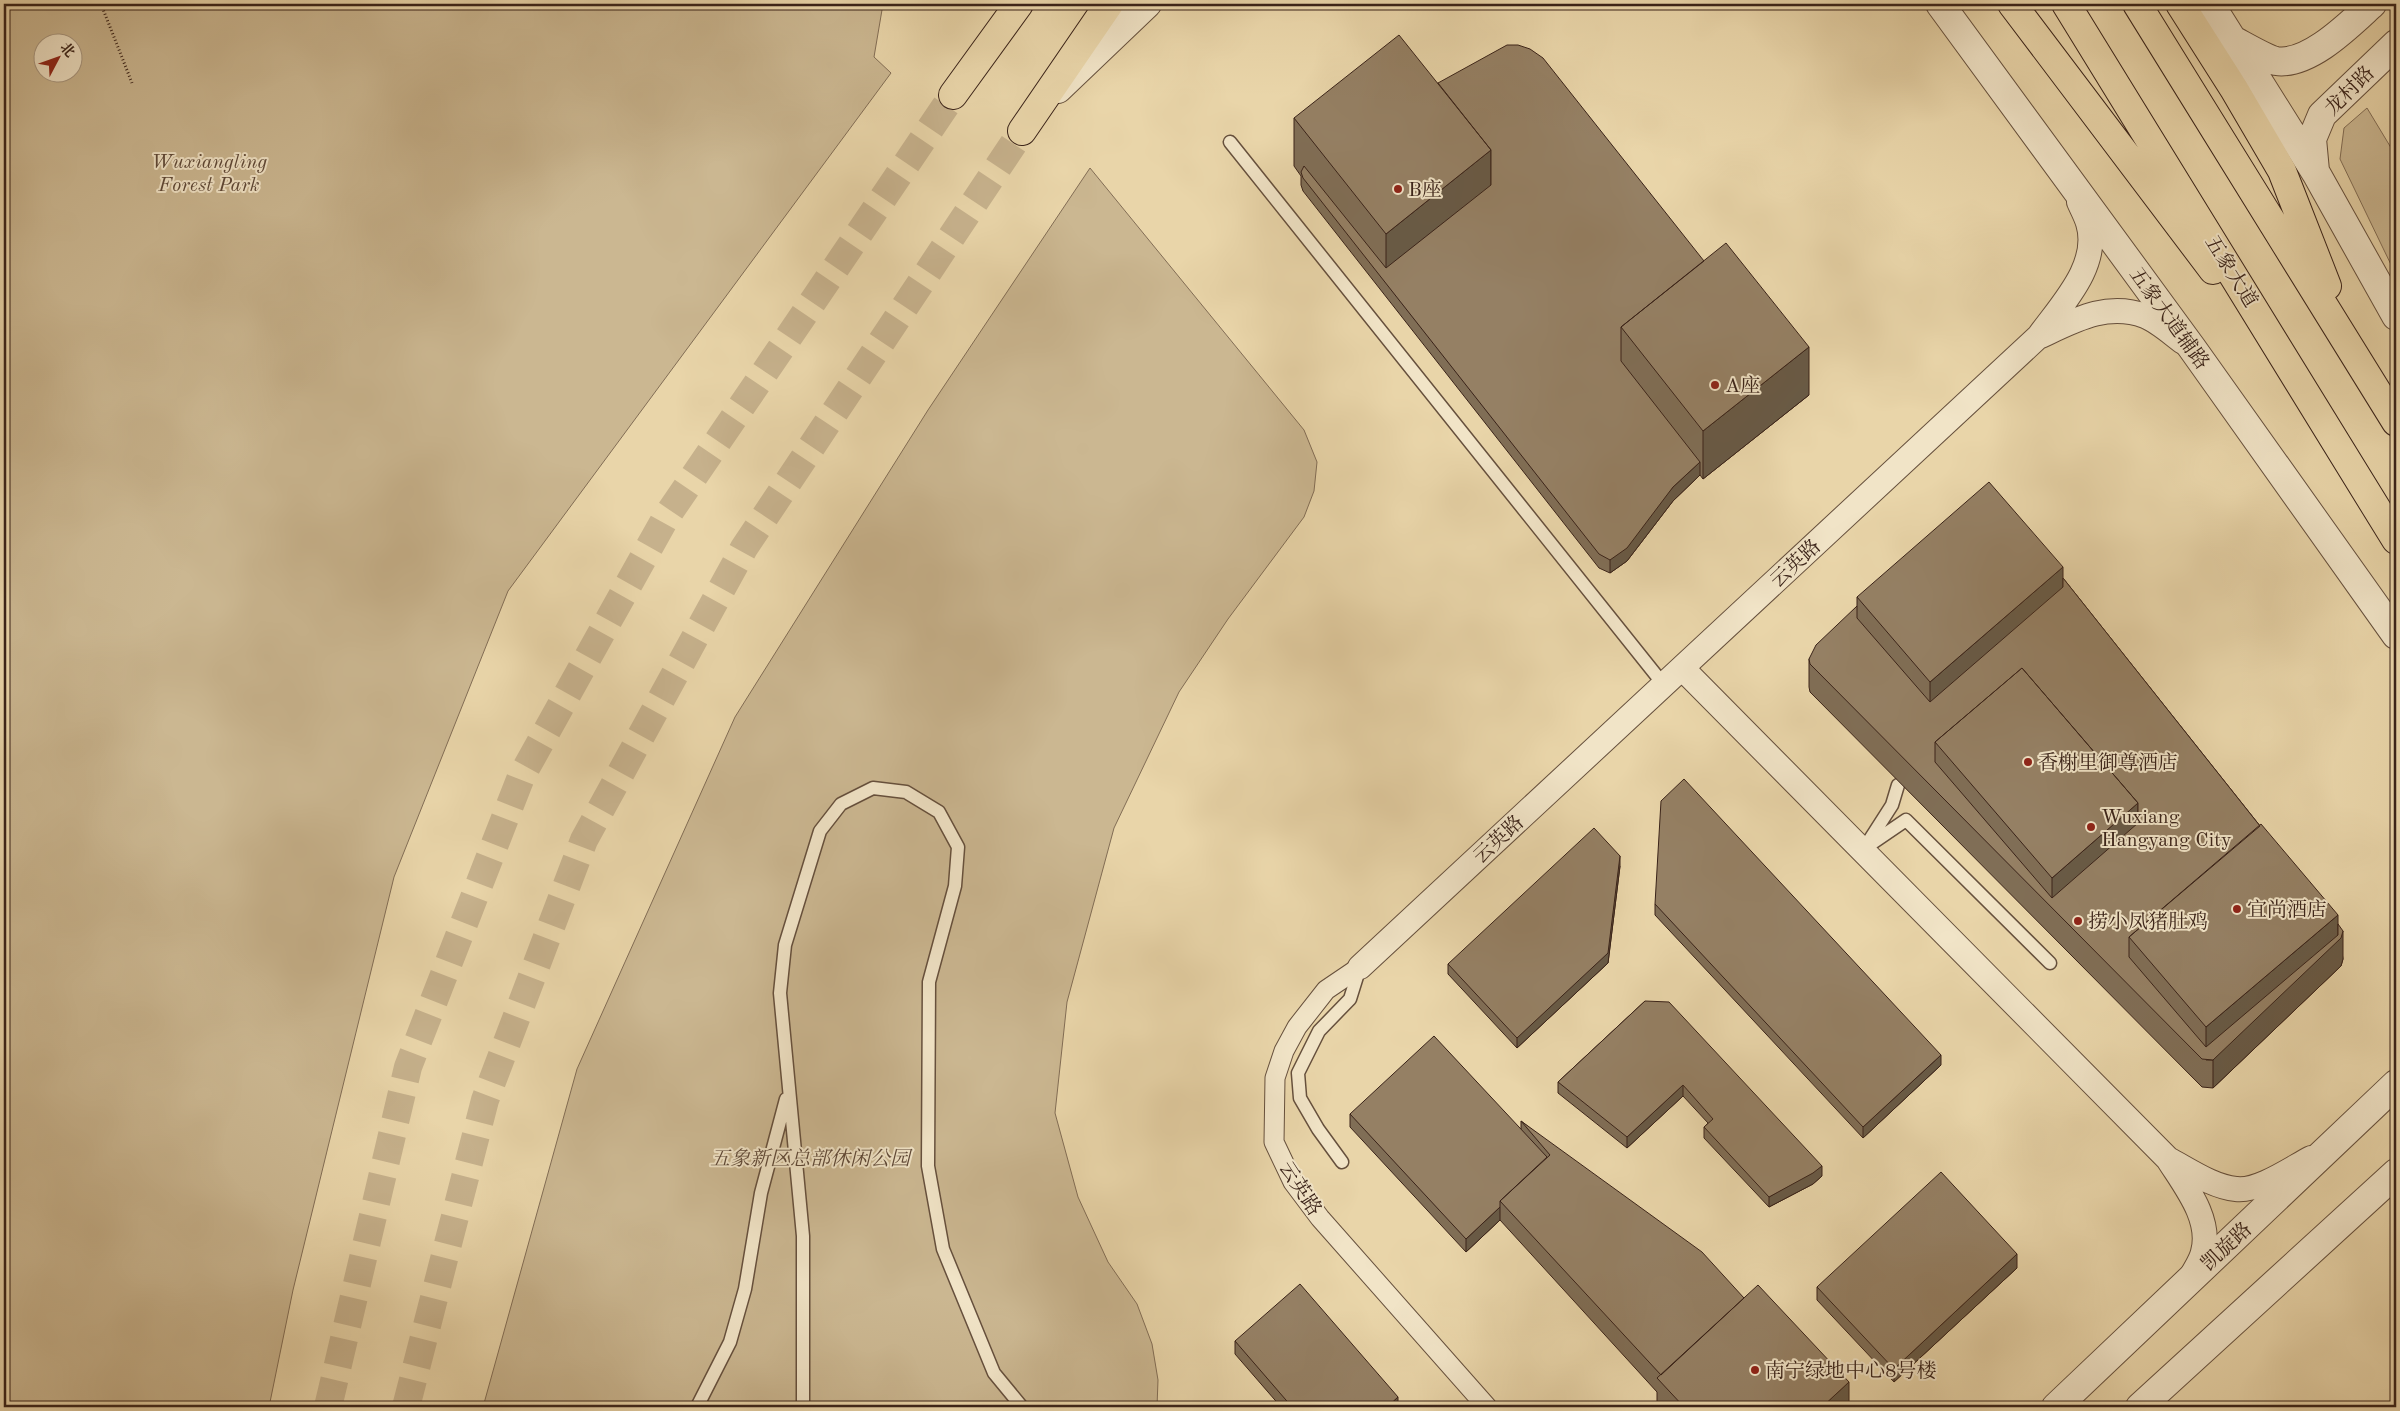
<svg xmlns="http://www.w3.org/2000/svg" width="2400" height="1411" font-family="'Old Standard TT','Noto Serif SC',serif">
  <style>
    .green { fill: #cbb791; stroke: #826d55; fill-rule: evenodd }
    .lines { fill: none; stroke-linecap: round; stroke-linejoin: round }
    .trunk-tunnel { stroke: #c6b18c; stroke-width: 28; stroke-dasharray: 28 14; stroke-linecap: butt }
    .service-casing { stroke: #66503d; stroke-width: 15 }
    .pedestrian-casing { stroke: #66503d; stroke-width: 21 }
    .minor-casing { stroke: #66503d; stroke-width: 26 }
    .tertiary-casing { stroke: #66503d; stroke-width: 30 }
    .primary-casing { stroke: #3a2319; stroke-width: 30 }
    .trunk-casing { stroke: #3a2319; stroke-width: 30 }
    .path { stroke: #3a2319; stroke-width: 3; stroke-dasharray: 1 2.5; stroke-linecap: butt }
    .service { stroke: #f1e4c7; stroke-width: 12 }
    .pedestrian { stroke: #f1e4c7; stroke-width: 19 }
    .minor { stroke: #f1e4c7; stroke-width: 24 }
    .tertiary { stroke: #f1e4c7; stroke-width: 28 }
    .primary { stroke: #e9d5a9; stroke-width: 28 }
    .trunk { stroke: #e9d5a9; stroke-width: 28 }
    .wall { fill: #806e56; stroke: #3a2319 }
    .shaded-wall { fill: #685a46; stroke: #3a2319 }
    .building { fill: #958064; stroke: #3a2319; fill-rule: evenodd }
    .poi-dot { fill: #8f2418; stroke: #f1e4c7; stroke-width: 2 }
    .labels { text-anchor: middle; stroke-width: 4; stroke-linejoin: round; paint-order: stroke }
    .street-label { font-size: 20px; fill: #3a2319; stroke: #f1e4c7 }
    .park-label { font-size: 20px; font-style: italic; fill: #5e4837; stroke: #f1e4c7 }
    .poi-label { font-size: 20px; fill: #3a2319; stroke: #f1e4c7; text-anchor: start }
  </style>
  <rect width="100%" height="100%" fill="#e9d5a9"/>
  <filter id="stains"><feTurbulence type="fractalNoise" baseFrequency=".004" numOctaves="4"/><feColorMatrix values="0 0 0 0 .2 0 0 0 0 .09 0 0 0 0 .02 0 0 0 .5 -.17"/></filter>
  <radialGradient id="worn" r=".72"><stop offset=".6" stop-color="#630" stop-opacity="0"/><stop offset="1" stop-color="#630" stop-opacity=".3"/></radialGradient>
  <path class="green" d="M4 4H883L874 57 891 73 508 591 394 877 293 1290 269 1407H4ZM42 42H72V72H42Z
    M2367 108 2396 156V275L2340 159 2344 128Z
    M1090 168 1304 430 1317 462 1314 491 1304 517 1228 619 1179 692 1114 828 1067 1002 1055 1113 1078 1197 1108 1262 1137 1304 1152 1344 1158 1380 1157 1407H483L577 1069 735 717 928 410Z"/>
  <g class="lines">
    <path class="trunk-tunnel" d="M328 1407 408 1067 521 777 665 519 953 95
      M406 1407 485 1100 584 840 744 548 1022 131"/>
    <defs>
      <path id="service" d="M1230 142 1664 685
        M1867 844 1892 805 1898 785
        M1862 850 1906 820 2050 963
        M1342 1162 1318 1129 1300 1098 1298 1073 1319 1031 1350 999 1360 967
        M697 1407 730 1342 745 1289 761 1193 786 1099
        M803 1407V1236L780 993 785 945 820 831 841 804 873 788 906 792 939 812 958 847 955 886 929 982 928 1166 943 1249 994 1373 1022 1407"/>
      <path id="pedestrian" d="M1360 967 1326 990 1297 1027 1284 1051 1275 1078 1274 1142 1293 1182 1320 1218 1487 1407"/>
      <path id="minor" d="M2041 336C2075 320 2107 302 2145 316 2158 321 2172 334 2183 342
        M1682 668 2168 1159C2185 1186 2212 1219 2203 1252 2201 1261 2195 1269 2191 1277
        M1360 967 2039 336C2061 305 2101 265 2088 223 2086 216 2082 209 2079 202
        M2168 1159C2189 1170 2213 1187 2236 1189 2258 1192 2292 1168 2311 1158"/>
      <path id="tertiary" d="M1940 4 2192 348 2396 635
        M2210 4 2316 173 2396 316
        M2231 39C2241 44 2266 59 2276 61 2309 66 2350 24 2372 4
        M1058 89 1147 4
        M2315 171 2312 139 2322 115 2396 44
        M2056 1407 2396 1084
        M2140 1407 2396 1173"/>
      <path id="primary" d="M2012 4 2213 270
        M2066 4 2396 540
        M2137 4 2396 422
        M2180 4 2234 89 2282 171 2327 286"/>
      <path id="trunk" d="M953 95 1019 4
        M1022 131 1109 4"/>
    </defs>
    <use href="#service" class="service-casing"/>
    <use href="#pedestrian" class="pedestrian-casing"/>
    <use href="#minor" class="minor-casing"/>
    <use href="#tertiary" class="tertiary-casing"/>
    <use href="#primary" class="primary-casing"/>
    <use href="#trunk" class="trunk-casing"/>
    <path class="path" d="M101 4 132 83"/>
    <use href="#service" class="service"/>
    <use href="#pedestrian" class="pedestrian"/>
    <use href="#minor" class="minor"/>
    <use href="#tertiary" class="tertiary"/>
    <use href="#primary" class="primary"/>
    <use href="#trunk" class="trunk"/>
  </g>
  <path class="wall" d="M1438 83 1809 395 1703 479 1700 475 1673 501 1627 561 1610 573 1599 568 1303 191 1301 185V176L1294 166V118Z
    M2063 578 2338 924 2343 959 2341 966 2213 1088 2202 1087 1810 692 1809 687V659L1857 606V597Z
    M1620 866 1608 963 1517 1048 1448 974V964Z
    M1655 904 1941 1065 1863 1138 1655 915Z
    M1645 1001 1822 1176 1813 1184 1769 1207 1704 1138V1127L1708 1123 1683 1096 1627 1148 1558 1093V1082Z
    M1350 1114 1521 1129V1121L1744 1298 1849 1407H1657V1392L1500 1220 1466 1252 1350 1127Z
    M2017 1268 1894 1382 1817 1300V1287Z
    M1235 1341 1398 1407H1281L1235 1354Z"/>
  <path class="shaded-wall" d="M1491 150V198L1386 282V234Z
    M1809 347V395L1703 479V431Z
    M1700 462V475L1673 501 1627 561 1610 573V560L1673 487Z
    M2063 567V615L1930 730V682Z
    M2138 803V851L2052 908V878Z
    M1620 856V866L1608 963 1517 1048V1038Z
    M2338 915V941L2343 931V959L2341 966 2213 1088V1060H2206V1027Z
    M1941 1055V1065L1863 1138V1127Z
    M1683 1085V1096L1627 1148V1137Z
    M1822 1166V1176L1813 1184 1769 1207V1197Z
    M1500 1207V1220L1466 1252V1239Z
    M2017 1254V1268L1894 1382V1369Z
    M1849 1382V1407H1822Z
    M1398 1397V1407H1387Z"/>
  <path class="building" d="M1399 35 1491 150 1386 234 1294 118Z
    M1507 45H1518L1530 49 1543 58 1704 261 1621 327V361L1700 462 1673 487 1627 548 1610 560 1599 554 1303 178 1301 172 1304 166 1386 268 1491 185V150L1438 83Z
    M1726 243 1809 347 1703 431 1621 327Z
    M1989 482 2063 567 1930 682 1857 597Z
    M2063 578 2260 826 2129 937V957L2206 1047 2338 935V924L2343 931 2341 938 2213 1060 2202 1059 1810 664 1809 659 1816 645 1857 606V618L1930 702 2063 587ZM2022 668 2138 803V823L2052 898 1935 762V742Z
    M2022 668 2138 803 2052 878 1935 742Z
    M1684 779 1941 1055 1863 1127 1655 904 1661 801Z
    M2261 824 2338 915 2206 1027 2129 937Z
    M1594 828 1620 856 1608 953 1517 1038 1448 964Z
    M1645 1001 1669 1002 1822 1166 1813 1173 1769 1197 1704 1127 1713 1119 1683 1085 1627 1137 1558 1082Z
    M1434 1036 1547 1157 1500 1201V1207L1466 1239 1350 1114Z
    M1521 1121 1702 1252 1744 1298 1661 1375 1500 1201 1550 1155Z
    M1941 1172 2017 1254 1894 1369 1817 1287Z
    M1300 1284 1398 1397 1387 1407H1292L1235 1341Z
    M1758 1285 1849 1382 1822 1407H1684L1657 1378Z"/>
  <g class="poi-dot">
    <circle cx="1398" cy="189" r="5"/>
    <circle cx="1715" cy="385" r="5"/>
    <circle cx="2028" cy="762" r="5"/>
    <circle cx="2091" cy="827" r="5"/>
    <circle cx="2237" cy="909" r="5"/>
    <circle cx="2078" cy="921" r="5"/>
    <circle cx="1755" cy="1370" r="5"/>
  </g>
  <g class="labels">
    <g class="street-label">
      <text transform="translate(2349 90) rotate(-45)" y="7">龙村路</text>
      <text transform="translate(2232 271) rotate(58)" y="7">五象大道</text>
      <text transform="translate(2170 318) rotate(54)" y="7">五象大道辅路</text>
      <text transform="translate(1795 563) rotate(-43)" y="7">云英路</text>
      <text transform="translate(1498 839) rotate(-43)" y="7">云英路</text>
      <text transform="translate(1301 1188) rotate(57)" y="7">云英路</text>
      <text transform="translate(2226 1246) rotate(-43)" y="7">凯旋路</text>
    </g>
    <g class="park-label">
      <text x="209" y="168">Wuxiangling<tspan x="209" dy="23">Forest Park</tspan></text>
      <text x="810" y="1165">五象新区总部休闲公园</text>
    </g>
    <g class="poi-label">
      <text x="1408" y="196">B座</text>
      <text x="1725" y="392">A座</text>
      <text x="2038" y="769">香榭里御尊酒店</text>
      <text x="2101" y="823">Wuxiang<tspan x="2101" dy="23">Hangyang City</tspan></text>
      <text x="2247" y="916">宜尚酒店</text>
      <text x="2088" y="928">捞小凤猪肚鸡</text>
      <text x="1765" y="1377">南宁绿地中心8号楼</text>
    </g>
  </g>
  <rect width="2400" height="1411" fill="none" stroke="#e9d5a9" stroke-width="20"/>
  <rect x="5" y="5" width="2390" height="1401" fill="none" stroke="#3a2319" stroke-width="2.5"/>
  <rect x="10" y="10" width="2380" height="1391" fill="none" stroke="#3a2319"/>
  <g transform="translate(58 58) rotate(49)"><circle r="24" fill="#f1e4c7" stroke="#a89781"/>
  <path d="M0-4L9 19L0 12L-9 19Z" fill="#8f2418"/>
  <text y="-8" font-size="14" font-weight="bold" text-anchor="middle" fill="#3a2319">北</text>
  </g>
  <rect width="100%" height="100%" filter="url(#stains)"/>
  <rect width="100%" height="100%" fill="url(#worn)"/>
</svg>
